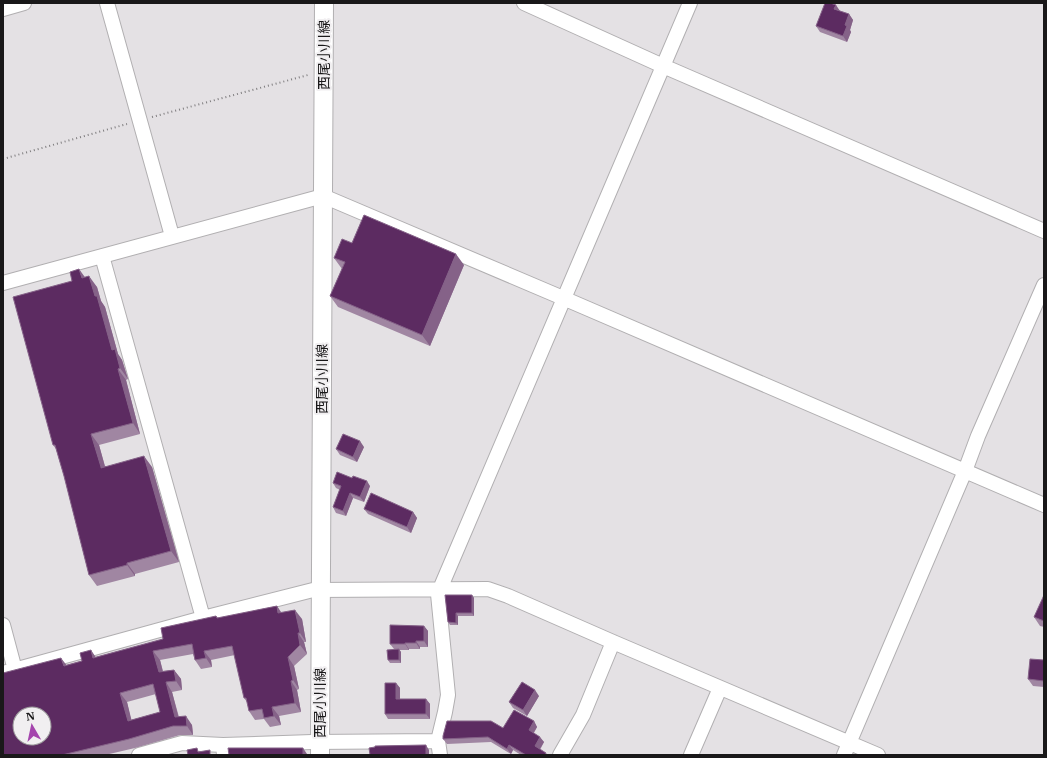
<svg xmlns="http://www.w3.org/2000/svg" width="1047" height="758" font-family="'IBM Plex Serif','Noto Sans JP',serif">
  <style>
    .lines { fill: none; stroke-linecap: round; stroke-linejoin: round }
    .minor-casing { stroke: #b1afb1; stroke-width: 16 }
    .major-casing { stroke: #b1afb1; stroke-width: 20 }
    .path { stroke: #7f7d7f; stroke-width: 2; stroke-dasharray: 1 3; stroke-linecap: butt }
    .minor { stroke: #fff; stroke-width: 14 }
    .major { stroke: #fff; stroke-width: 18 }
    .wall { fill: #a086a2; fill-rule: evenodd }
    .shaded-wall { fill: #856288 }
    .building { fill: #5c2b61; stroke: #856288; fill-rule: evenodd }
    .labels { text-anchor: middle; stroke-width: 4; stroke-linejoin: round; paint-order: stroke }
    .street-label { font-size: 14px; fill: #191819; stroke: #f1eff1 }
  </style>
  <rect width="100%" height="100%" fill="#e4e1e4"/>
  <g class="lines">
    <defs>
      <path id="minor" d="M107 3 172 236
        M524 3 663 66 1044 231
        M3 9 24 3
        M102 256 203 618
        M3 283 323 196 563 298 1044 505
        M3 625 15 670
        M3 673 203 618 313 590 488 589 508 596 613 642 878 755
        M139 755 182 743 223 745
        M224 755 223 745 312 742 438 741
        M440 755 438 741 445 712 448 695 438 594 440 589 690 3
        M560 755 583 715 613 642
        M691 755 720 688
        M844 755 965 471 978 436 1044 285"/>
      <path id="major" d="M320 755 324 3"/>
    </defs>
    <use href="#minor" class="minor-casing"/>
    <use href="#major" class="major-casing"/>
    <path class="path" d="M152 117 308 75
      M3 159 127 124"/>
    <use href="#minor" class="minor"/>
    <use href="#major" class="major"/>
  </g>
  <path class="wall" d="M839 11 849 14 853 20 850 30 851 32 847 42 820 32 816 26Z
    M352 243 464 265 430 346 338 307 330 296 342 269 334 258Z
    M85 278 97 287 101 301 105 307 118 354 122 360 128 379 126 380 140 434 99 445 105 466 152 467 179 562 135 574V576L97 586 89 575 64 476 56 449 53 445Z
    M364 447 357 462 340 455 336 449Z
    M333 483 370 486 364 502 353 498 346 516 336 513 333 507 340 490 336 488Z
    M364 509 413 512 417 518 411 533 368 514Z
    M472 595 474 598V616H458V625H450L448 622Z
    M1044 596V627L1040 626 1034 617Z
    M277 606 281 613 302 619 306 642H304L307 654 294 666 299 689 297 690 301 712 279 716 281 725 270 727 264 719 255 720 249 711 247 702 244 698 235 655 211 660 212 667 201 669 195 660 193 654 160 660 163 671 174 670 181 679 182 690 172 692 179 717 192 725 193 735H180L135 748 105 755H3L66 665 163 639 216 616 218 618ZM156 694 160 712 131 720 127 702Z
    M424 626 428 631V647H420V649H409V650H399L401 652V663H390L388 660 394 649 390 644Z
    M1044 660V687L1033 686 1028 679Z
    M396 683 400 688V699H426L430 704V719H388L385 714Z
    M539 696 527 716 513 708 509 702Z
    M534 721 537 727 534 733 544 742 540 750 546 753 547 755H521L513 750 511 754 491 742 447 744 443 739 503 728Z"/>
  <path class="shaded-wall" d="M836 5 840 11 834 9Z
    M849 14 853 20 850 30 851 32 847 42 843 36 845 25Z
    M456 254 464 265 430 346 422 335Z
    M79 269 87 280 82 278Z
    M89 276 97 287 101 301 105 307 118 354 122 360 128 379 120 368 112 350 95 296Z
    M118 369 126 380 140 434 133 423Z
    M91 434 99 445 108 478 101 467Z
    M360 441 364 447 357 462 353 457Z
    M144 456 152 467 179 562 171 551Z
    M367 481 370 486 364 502 360 497Z
    M350 493 353 498 346 516 343 511Z
    M413 512 417 518 411 533 407 527Z
    M127 563 135 574V576L127 565Z
    M472 595 474 598V616L472 613Z
    M277 606 283 615 278 613Z
    M295 610 302 619 306 642 300 633Z
    M456 613 458 616V625L456 623Z
    M424 626 428 631V647L424 641Z
    M298 633 304 642 307 654 300 645Z
    M416 641 420 647V649L416 643Z
    M405 643 409 649V650L405 644Z
    M399 649 401 652V663L399 660Z
    M91 650 97 659 93 658Z
    M153 651 160 660 165 681 159 672Z
    M204 651 211 660 212 667 206 658Z
    M288 657 294 666 299 689 293 680Z
    M61 658 68 667 64 666Z
    M174 670 181 679 182 690 176 681Z
    M291 681 297 690 301 712 295 703Z
    M166 682 172 692 181 727 175 717Z
    M396 683 400 688V704L396 699Z
    M535 690 539 696 527 716 523 710Z
    M120 693 127 702 134 730 128 721Z
    M426 699 430 704V719L426 714Z
    M272 707 279 716 281 725 274 716Z
    M186 716 192 725 193 735 187 726Z
    M534 721 537 727 532 735 529 730Z
    M540 737 544 742 538 752 535 746Z
    M426 745 429 750V755H426Z
    M509 745 513 750 511 754 507 749Z
    M303 748 307 754V755H303Z"/>
  <path class="building" d="M825 3H830L836 5 834 9 849 14 845 25 847 26 843 36 816 26Z
    M364 215 456 254 422 335 330 296 345 262 334 258 342 239 352 243Z
    M79 269 82 278 89 276 95 296H97L112 350 115 349 120 368 118 369 133 423 91 434 101 467V468L144 456 171 551 127 563V565L89 575 64 476 55 445H53L13 297 72 281 70 272Z
    M343 434 360 441 353 457 336 449Z
    M337 472 352 478 353 476 367 481 360 497 350 493 343 511 333 507 341 486 333 483Z
    M371 493 413 512 407 527 364 509Z
    M445 595H472V613H456V623L448 622Z
    M1044 595V621L1034 617Z
    M277 606 278 613 295 610 300 633H298L300 645 288 657 293 680 291 681 295 703 272 707 274 716 264 718 262 709 249 711 246 698H244L232 646 204 651 206 658 195 660 192 644 153 651 159 672 174 670 176 681 166 682 175 717 186 716 187 726H173L129 739 62 755H3V673L61 658 64 666 82 661 80 653 91 650 93 658 163 639 161 628 216 616 217 618ZM153 684 160 712 128 721 120 693ZM20 714H44V738H20Z
    M390 625 424 626V641H416V643H405V644H390Z
    M399 649V660H388L387 650Z
    M1030 659 1044 660V681L1028 679Z
    M522 682 535 690 523 710 509 702Z
    M385 683H396V699H426V714H385Z
    M514 710 534 721 529 730 540 737 535 746 546 753 545 755H526L509 745 507 749 488 737 443 739V736L447 721H491L503 728Z
    M426 745V755H370L369 748 375 747V746Z
    M197 748 198 752 210 750V755H188L187 750Z
    M228 748H303V755H229Z"/>
  <g class="labels">
    <g class="street-label">
      <text transform="translate(324 55) rotate(-90)" y="5">西尾小川線</text>
      <text transform="translate(322 379) rotate(-90)" y="5">西尾小川線</text>
      <text transform="translate(320 703) rotate(-90)" y="5">西尾小川線</text>
    </g>
  </g>
  <rect width="1047" height="758" fill="none" stroke="#191819" stroke-width="8"/>
  <g transform="translate(32 726) rotate(351)"><circle r="19" fill="#f1eff1" stroke="#9b999b"/>
  <path d="M0-3L7 15L0 10L-7 15Z" fill="#a445ad"/>
  <text y="-6" font-size="11" font-weight="bold" text-anchor="middle" fill="#191819">N</text>
  </g>
</svg>
